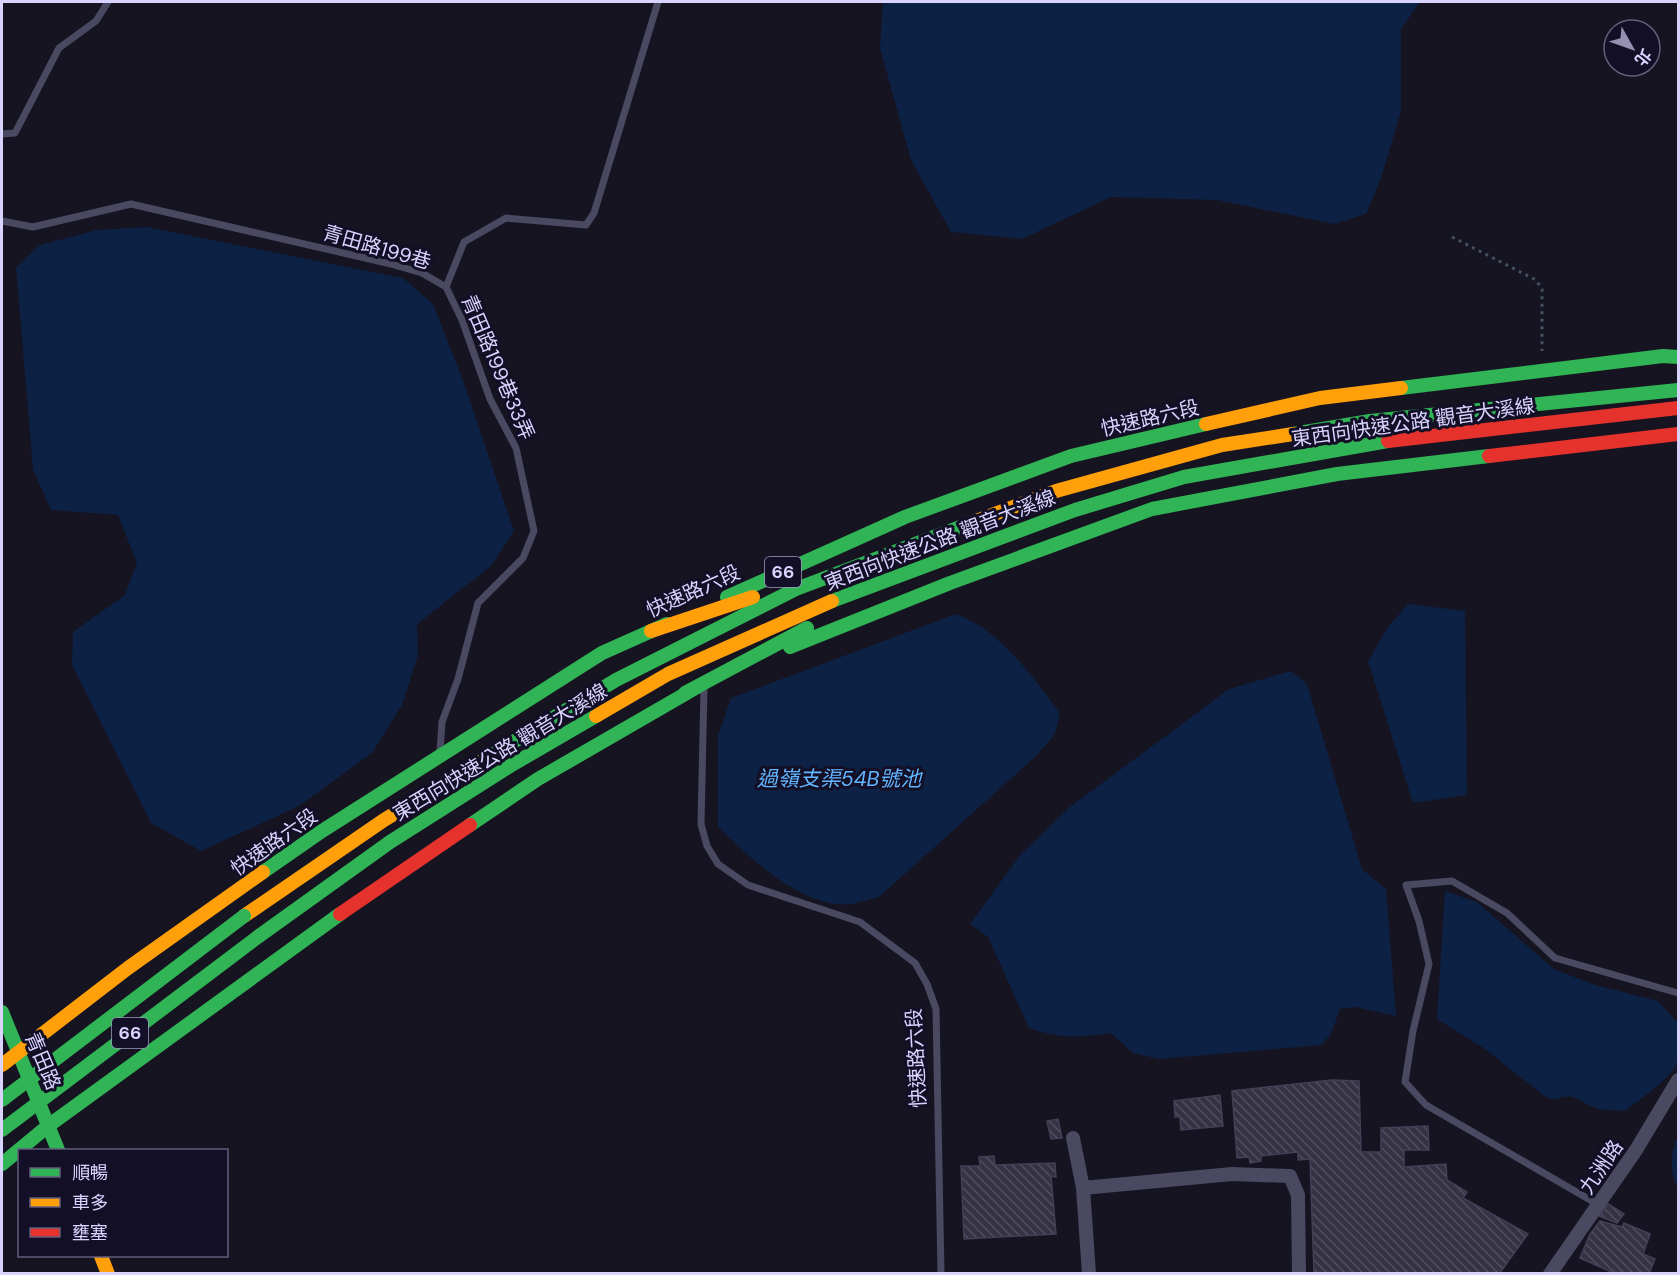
<svg xmlns="http://www.w3.org/2000/svg" width="1680" height="1275" font-family="'DM Sans','Noto Sans TC',sans-serif">
  <style>
    .water { fill: #0d2144 }
    .building { fill: url(#building-back-hatch); stroke: #433f54; stroke-width: 1.5 }
    .lines { fill: none; stroke-linecap: round; stroke-linejoin: round }
    .path { stroke: #44505f; stroke-width: 3; stroke-dasharray: 3 4.5; stroke-linecap: butt }
    .lane { stroke: #4a4962; stroke-width: 7 }
    .street { stroke: #4a4962; stroke-width: 14 }
    .fast { stroke: #30b455; stroke-width: 14 }
    .slow { stroke: #ff9f0a; stroke-width: 14 }
    .jam { stroke: #e5322d; stroke-width: 14 }
    .fast-bridge { stroke: #30b455; stroke-width: 14 }
    .labels { text-anchor: middle; stroke-width: 6; stroke-linejoin: round; paint-order: stroke }
    .shield { fill: #130f26; stroke: #9e99be; stroke-width: 1.5 }
    .shield-label { font-size: 18px; font-weight: bold; fill: #d9d4ff }
    .street-label { font-size: 20px; fill: #d9d4ff; stroke: #130f26 }
    .water-label { font-size: 21px; font-style: italic; fill: #62b6ff; stroke: #130f26 }
  </style>
  <defs>
    <pattern id="building-back-hatch" width="6" height="6" patternUnits="userSpaceOnUse" patternTransform="scale(1.5)"><rect width="6" height="6" fill="#343243"/><path d="M-1 5l2 2M0 0l6 6M5-1l2 2" fill="none" stroke="#514f5f"/></pattern>
  </defs>
  <rect width="100%" height="100%" fill="#161421"/>
  <path class="water" d="M883 2H1420L1401 29V111L1381 178 1366 214 1334 224 1217 200 1111 197 1022 239 951 232 911 160 880 48Z
    M147 227 403 278 433 304 465 386 514 531 491 566 417 624 418 655 402 705 372 753 299 806 201 851 151 823 72 665 73 632 125 595 137 563 118 515 51 510 33 469 16 267 40 245 97 230Z
    M1408 604 1465 611 1467 795 1413 803 1368 661 1388 627Z
    M956 614C1000 630 1033 677 1060 713L1055 734 1036 756 879 897C870 899 861 902 852 904 804 910 750 858 718 827V736L731 698Z
    M1291 671 1307 684 1362 869 1386 889 1396 1016 1356 1007 1340 1009 1331 1034 1321 1045 1159 1059 1133 1053 1111 1033C1077 1038 1062 1039 1029 1028L988 937 970 924 1021 854 1070 807 1229 689Z
    M1445 891 1477 902 1554 969 1595 985 1658 1001 1678 1023C1679 1036 1680 1054 1676 1066 1671 1077 1636 1103 1625 1111 1616 1110 1604 1111 1596 1108 1578 1102 1575 1091 1555 1100L1544 1096 1485 1049 1437 1019Z
    M1678 1136V1189C1669 1170 1670 1155 1678 1136Z"/>
  <path class="building" d="M1332 1080 1359 1081 1361 1152H1381V1128L1428 1126 1429 1150H1404V1167L1446 1164 1447 1180 1467 1192 1463 1198 1528 1234 1499 1274H1314L1310 1159 1298 1160V1152L1261 1156V1161L1250 1163 1249 1157 1237 1158 1232 1091Z
    M1220 1095 1223 1126 1181 1130 1180 1117H1175L1174 1101Z
    M1058 1119 1062 1138 1051 1139 1047 1121Z
    M994 1156 995 1165 1055 1163 1056 1177 1051 1176 1056 1234 964 1239 961 1166H980L979 1157Z
    M1608 1204 1624 1214 1617 1223 1599 1216Z
    M1600 1221 1622 1227 1624 1223 1650 1234 1643 1254 1655 1259 1649 1274H1616L1580 1258 1590 1234Z"/>
  <g class="lines">
    <path class="path" d="M1452 237 1536 280 1542 289V351"/>
    <path class="lane" d="M2 134 15 133 59 48 96 21 108 2
      M2 221 33 227 131 204 391 264 422 273 446 287
      M446 287 464 242 506 218 586 225 594 213 658 2
      M704 689 701 824 707 846 718 864 748 885 860 922 915 963 927 984 936 1009 941 1274
      M440 751 442 722 458 679 478 603 523 558 534 531 516 448 490 399 462 320 446 287
      M1599 1205 1426 1105 1405 1082 1413 1031 1429 964 1419 921 1406 885 1452 881 1507 913 1555 958 1678 993"/>
    <path class="street" d="M1073 1138 1083 1188 1089 1274
      M1083 1188 1232 1174 1290 1176 1298 1195 1299 1274
      M1550 1274 1636 1150 1678 1080"/>
    <path class="fast" d="M1401 388 1663 356 1678 357
      M1293 434 1370 421 1678 390
      M727 597 905 517 1071 456 1206 424
      M832 601 1075 510 1184 477 1388 441
      M790 647 950 583 1152 509 1337 474 1489 456
      M685 693 807 628
      M480 762 616 680 796 589 976 521
      M470 825 538 779 699 686
      M263 872 322 831 602 653 667 624
      M259 936 390 842 510 766 596 716
      M2 1012 58 1150
      M2 1164 48 1126 340 914"/>
    <path class="slow" d="M1206 424 1320 398 1401 388
      M976 521 1056 491 1222 445 1293 434
      M651 631 753 597
      M596 716 668 674 832 601
      M244 916 384 820 480 762
      M2 1065 128 968 263 872
      M101 1256 108 1274"/>
    <path class="jam" d="M1388 441 1678 408
      M1489 456 1678 434
      M340 914 470 825"/>
    <path class="fast-bridge" d="M2 1100 244 916
      M2 1130 259 936"/>
  </g>
  <g class="labels">
    <g class="shield">
      <rect x="765" y="557" width="36" height="30" rx="4.5"/>
      <rect x="112" y="1018" width="36" height="30" rx="4.5"/>
    </g>
    <g class="shield-label">
      <text x="783" y="578">66</text>
      <text x="130" y="1039">66</text>
    </g>
    <g class="street-label">
      <text transform="translate(377 247) rotate(16)" y="7">青田路199巷</text>
      <text transform="translate(498 367) rotate(67)" y="7">青田路199巷33弄</text>
      <text transform="translate(1150 418) rotate(-13)" y="7">快速路六段</text>
      <text transform="translate(1413 422) rotate(-8)" y="7">東西向快速公路 觀音大溪線</text>
      <text transform="translate(940 540) rotate(-21)" y="7">東西向快速公路 觀音大溪線</text>
      <text transform="translate(693 591) rotate(-24)" y="7">快速路六段</text>
      <text transform="translate(500 752) rotate(-31)" y="7">東西向快速公路 觀音大溪線</text>
      <text transform="translate(274 842) rotate(-35)" y="7">快速路六段</text>
      <text transform="translate(916 1058) rotate(-93)" y="7">快速路六段</text>
      <text transform="translate(43 1061) rotate(67)" y="7">青田路</text>
      <text transform="translate(1601 1167) rotate(-56)" y="7">九洲路</text>
    </g>
    <g class="water-label">
      <text x="839" y="786">過嶺支渠54B號池</text>
    </g>
  </g>
  <rect width="1680" height="1275" fill="none" stroke="#d9d4ff" stroke-width="6"/>
  <rect x="18" y="1149" width="210" height="108" fill="#130f26" stroke="#625e7d" stroke-width="1.5"/>
  <rect x="30" y="1168" width="30" height="9" fill="#30b455" stroke="#625e7d" stroke-width="1.5"/>
  <text x="72" y="1179" font-size="18" fill="#d9d4ff">順暢</text>
  <rect x="30" y="1198" width="30" height="9" fill="#ff9f0a" stroke="#625e7d" stroke-width="1.5"/>
  <text x="72" y="1209" font-size="18" fill="#d9d4ff">車多</text>
  <rect x="30" y="1228" width="30" height="9" fill="#e5322d" stroke="#625e7d" stroke-width="1.5"/>
  <text x="72" y="1239" font-size="18" fill="#d9d4ff">壅塞</text>
  <g transform="translate(1632 48) rotate(130)"><circle r="28" fill="#130f26" stroke="#625e7d" stroke-width="1.5"/>
  <path d="M0-4.5L10 22L0 15L-10 22Z" fill="#9591b1"/>
  <text y="-9" font-size="16" font-weight="bold" text-anchor="middle" fill="#d9d4ff">北</text>
  </g>
</svg>
